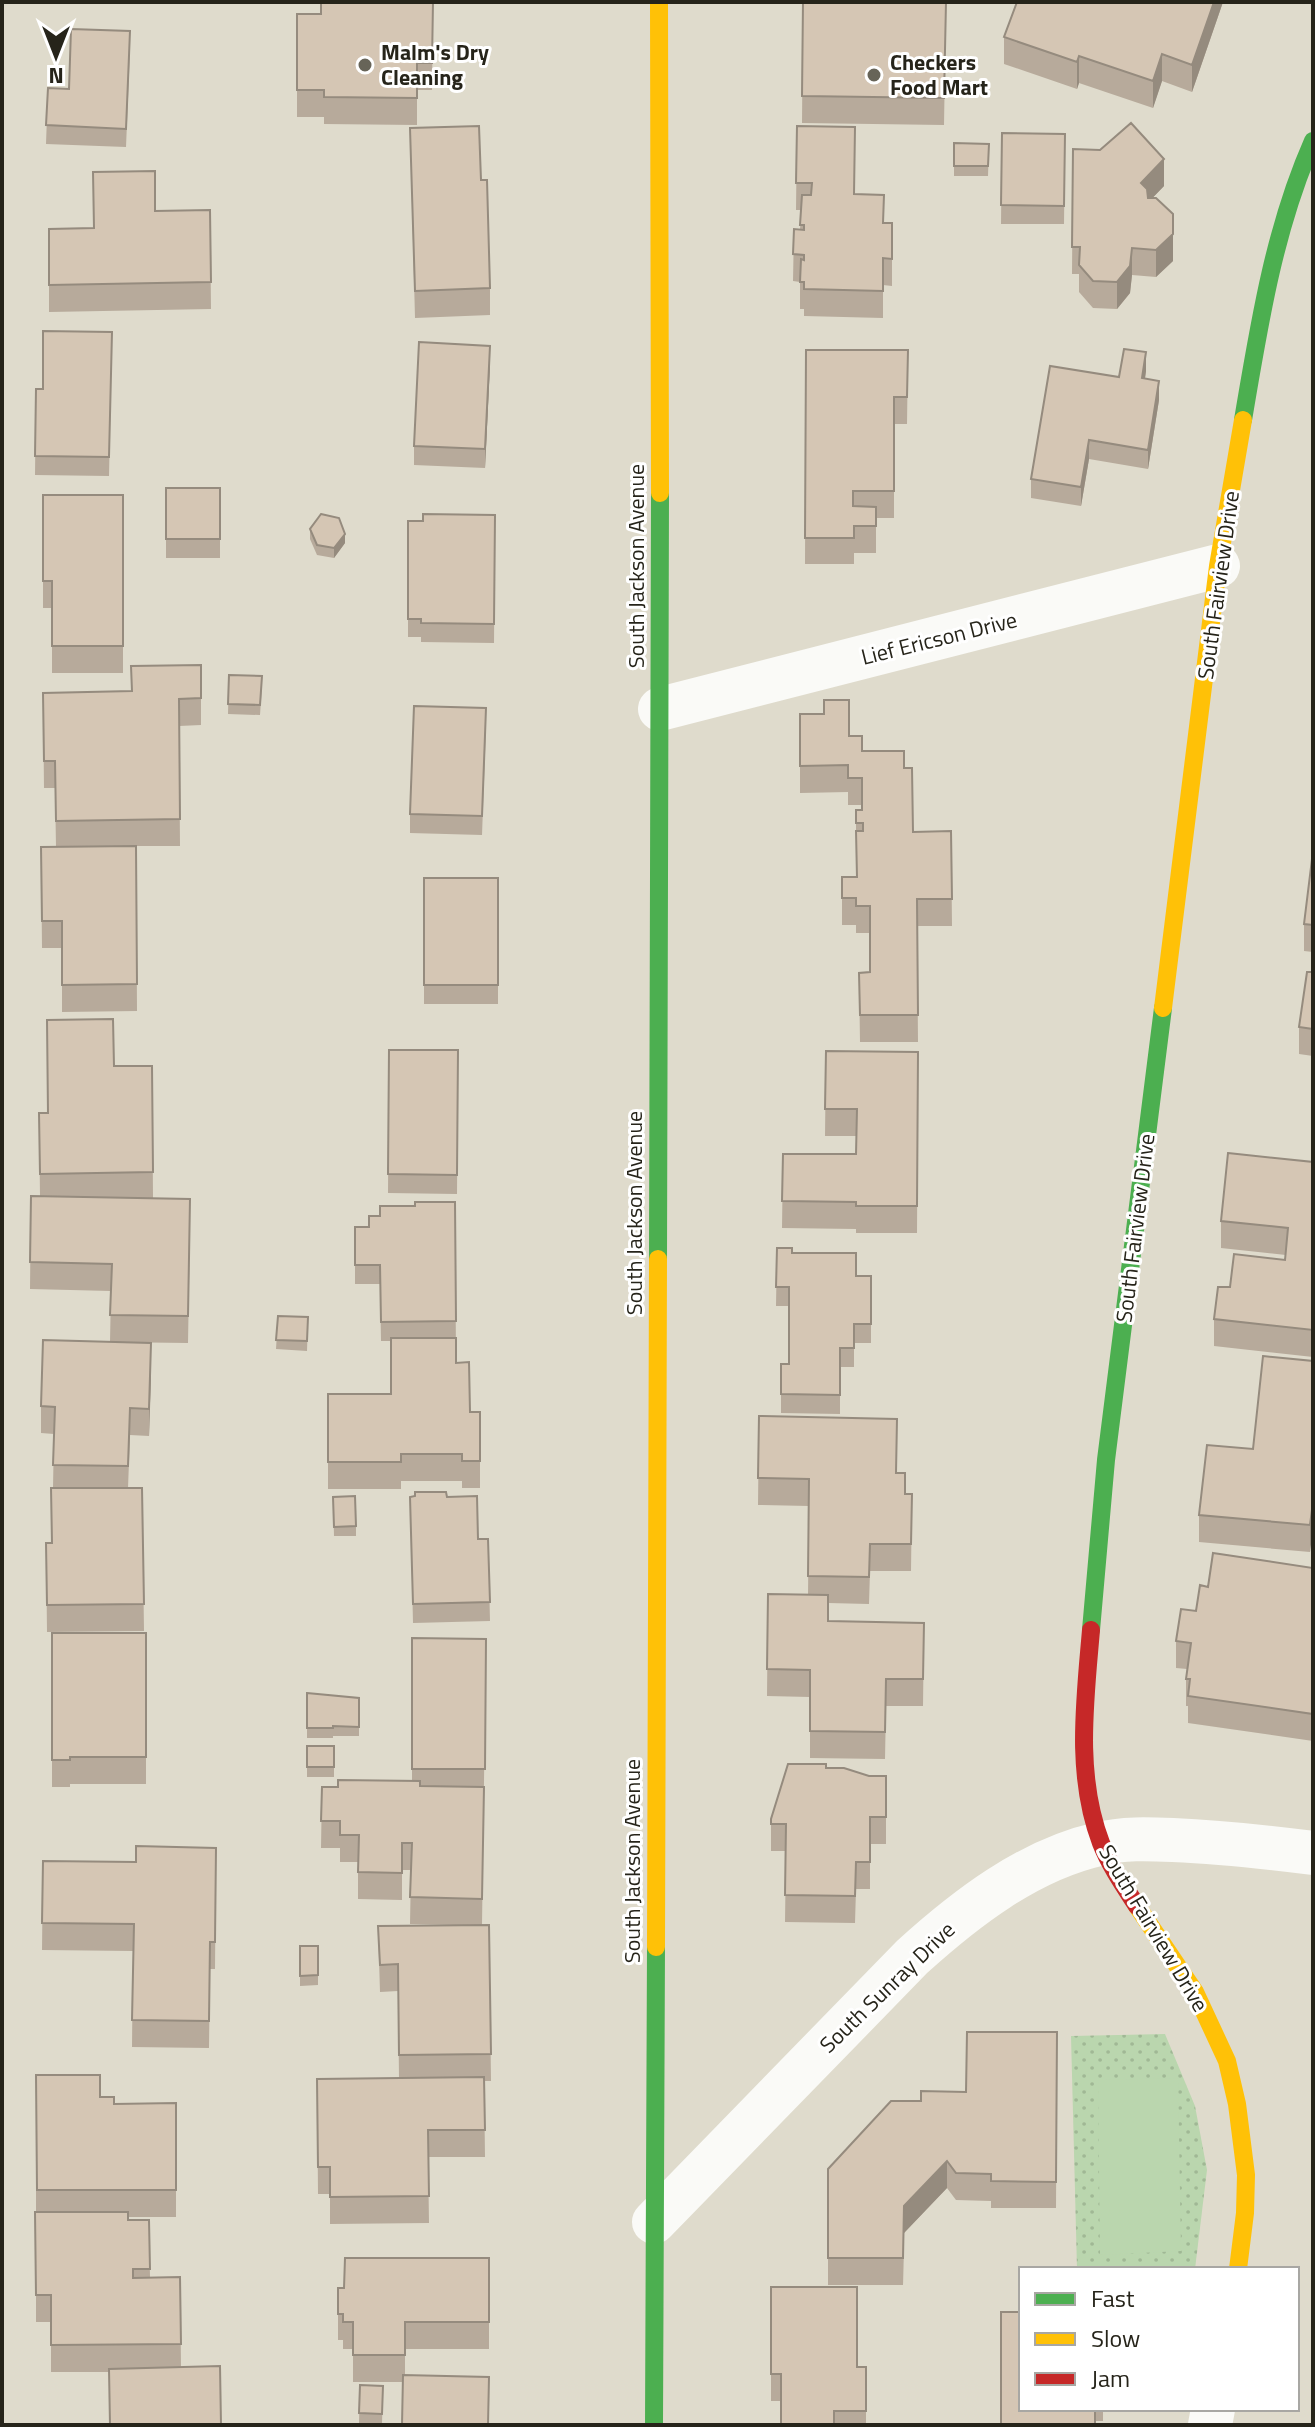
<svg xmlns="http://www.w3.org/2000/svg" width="1315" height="2427" font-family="'Titillium Web',sans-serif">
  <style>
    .grass { fill: url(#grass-dots) }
    .pitch { fill: #bad6ae }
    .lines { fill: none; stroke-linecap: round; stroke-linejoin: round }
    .street { stroke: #fafaf7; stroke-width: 44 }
    .fast { stroke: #4caf50; stroke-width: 18 }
    .slow { stroke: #ffc107; stroke-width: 18 }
    .jam { stroke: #c62828; stroke-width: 18 }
    .wall { fill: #b7aa9b }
    .shaded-wall { fill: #958b7e }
    .building { fill: #d5c6b4; stroke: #958b7e; stroke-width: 2 }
    .poi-dot { fill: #676458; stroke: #fff; stroke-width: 3 }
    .labels { text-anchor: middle; stroke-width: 6; stroke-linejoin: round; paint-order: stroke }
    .poi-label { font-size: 22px; font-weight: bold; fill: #26241a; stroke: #fff; text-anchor: start }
    .street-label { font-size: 22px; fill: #26241a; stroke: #fff }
  </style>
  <defs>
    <pattern id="grass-dots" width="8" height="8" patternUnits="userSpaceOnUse" patternTransform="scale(2)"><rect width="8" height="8" fill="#bad6ae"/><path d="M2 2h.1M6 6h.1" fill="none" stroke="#a0b895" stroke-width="1.8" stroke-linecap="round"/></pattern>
  </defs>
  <rect width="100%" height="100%" fill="#dfdbcc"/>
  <path class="grass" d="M1165 2034 1195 2106 1207 2170 1195 2269H1077L1071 2036Z"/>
  <path class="pitch" d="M1178 2078 1181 2251 1100 2255 1098 2080Z"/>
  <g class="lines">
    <path class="street" d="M660 709 1218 566
      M654 2222 912 1957C965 1909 1028 1860 1099 1844 1123 1838 1148 1839 1173 1840 1220 1842 1266 1847 1313 1853
      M1210 2425 1213 2409"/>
    <path class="fast" d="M1243 420C1259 325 1274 229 1313 141
      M658 1259 660 493
      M1091 1630 1106 1460 1163 1008
      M654 2425 656 1947"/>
    <path class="slow" d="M659 2 660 493
      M1163 1008 1218 566 1243 420
      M1137 1906 1195 1992 1227 2061 1237 2104 1246 2175 1245 2213 1238 2269
      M656 1947 658 1259"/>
    <path class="jam" d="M1091 1630C1085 1701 1075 1775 1101 1843 1110 1866 1124 1886 1137 1906"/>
  </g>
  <path class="wall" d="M433 2 432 90H417V125L324 124V117H297V14H321Z
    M803 2H946L944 125 802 123Z
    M1223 2 1192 92 1162 81 1153 108 1079 83 1077 89 1004 64V37Z
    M130 50 126 147 46 144 48 88 69 89Z
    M797 126 854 194 884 223H892V286L883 285V318L804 316V309H800V282L793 281 794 229 800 230 801 210H796Z
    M410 128 481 180 490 288V315L415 318Z
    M1002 133 1065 134 1064 224H1001Z
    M954 143 989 144 988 176H954Z
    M1073 149 1164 186 1152 198 1173 261 1156 277 1132 275 1130 293 1117 309 1093 308 1079 292V274H1072Z
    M210 210 211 309 49 312V229L94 228 155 211Z
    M112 332 109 476 35 475 36 389H43Z
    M806 350H908L907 424H894V518H876V553H854V564H805Z
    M490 364 485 468 414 465V446Z
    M1146 371 1145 379 1159 400 1148 469 1089 459 1081 506 1031 498V479L1119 377Z
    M166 488H220V558H166Z
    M43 495H123V673H52V608H43Z
    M495 515 494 643 421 642V637H408V521Z
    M310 529 345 543 334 558 317 555 310 539Z
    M201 665V725L179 726 180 846H136L137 1011 62 1012V948H42L41 847H56L55 788H44L43 693 131 691Z
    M229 675 262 686 260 715 228 714Z
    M800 714 849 736 862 751 904 768 913 832 951 831 952 926H917L918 1042H860L859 973 870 972V933H856V925H842V877H856V810H862V805H848V792L800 793Z
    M486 727 482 835 410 833V814Z
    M1313 859V952L1304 951V924Z
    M424 878H498V1004H424Z
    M1313 972V1056L1299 1054V1027Z
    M389 1050H458L457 1194 388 1193Z
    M826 1051 918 1052 917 1233H856V1229L782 1228 783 1154H856V1136H825Z
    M114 1066H152L153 1198 190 1226 188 1343 110 1342 111 1291 30 1289 31 1196H40L39 1113H48Z
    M1313 1162V1357L1214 1346V1319L1230 1287 1285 1260 1286 1255 1221 1248V1221Z
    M455 1202 456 1363 470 1412H480V1488H462V1481H401V1489H328V1394H391V1341H381L380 1284H355V1227H369L380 1216 415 1206Z
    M777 1248 856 1276H871V1343H854V1367H840V1414L781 1413V1364H789V1306H776Z
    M278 1316 308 1317 307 1351 276 1349Z
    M1313 1361 1310 1552 1199 1542V1515L1253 1449Z
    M151 1370 149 1436 130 1435 128 1488H142L144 1631 47 1632 46 1543H52L54 1434 41 1433V1406Z
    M759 1416 897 1473 905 1494H912L911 1571H870L869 1604 828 1603V1621L924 1623 923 1706H886L885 1759 810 1758V1697L767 1696 768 1594 808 1595 809 1506 758 1505Z
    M333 1497 356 1526V1536H334Z
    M410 1497H447L478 1539H488L490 1621 413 1623Z
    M1313 1568V1741L1188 1723V1706H1186V1679L1187 1669 1176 1668V1641L1196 1611 1208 1587Z
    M52 1633H146V1784H70V1787H52Z
    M412 1638 486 1639 482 1925H489L491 2081H484L485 2157H428L429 2223 330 2224V2194H318L317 2079 399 2078 398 1991 380 1992 378 1926 456 1925 410 1924 411 1870H402V1900L358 1899V1862H340V1848H321L322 1787H338L412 1781Z
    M307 1693 359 1698V1736H333V1738H307Z
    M307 1746H334V1777H307Z
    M826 1768 869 1776H886V1844H870V1889H856L855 1923 785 1922 786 1851H771V1819Z
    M216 1848 215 1969H210L209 2048 132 2047 133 1951 42 1950 43 1861 136 1862Z
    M300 1946H318V1985L300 1986Z
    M1057 2032 1056 2208H991V2201L956 2200 947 2188 904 2233 903 2285H828V2169L921 2101 966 2092Z
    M36 2075 100 2097 114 2104 176 2103V2217H128V2220H149L150 2278 180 2277 181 2367 109 2372H51V2322H36Z
    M489 2258V2349H405V2375L403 2382H353V2349H343V2340H338V2288H344Z
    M771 2287 857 2367H866V2425H781V2401H771Z
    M360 2385 383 2386 382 2424 359 2423Z
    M1021 2409H1103V2421H1095Z"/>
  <path class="shaded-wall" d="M1214 2H1223L1192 92V65Z
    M1162 54V81L1153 108V81Z
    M1079 56V83L1077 89V62Z
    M1164 159V186L1141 210V183Z
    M1173 234V261L1156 277V250Z
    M1132 248V275L1130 293 1117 309V282Z
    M490 346V364L485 468V449Z
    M1146 352V371L1142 397V378Z
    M1159 381V400L1148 469V450Z
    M1089 440V459L1081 506V487Z
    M345 534V543L334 558V548Z
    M151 1343V1370L149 1436V1409Z
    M1313 1502V1529L1310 1552V1525Z
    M947 2161V2188L904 2233 903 2285 904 2206Z"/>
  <path class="building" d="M321 2H433L432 63H417V98L324 97V90H297V14H321Z
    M803 2H946L944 98 802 96Z
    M1017 2H1214L1192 65 1162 54 1153 81 1079 56 1077 62 1004 37Z
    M71 29 130 31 126 129 46 125 48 88 69 89Z
    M1131 123 1164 159 1141 183 1147 189 1148 198H1156L1173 214V234L1156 250 1132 248 1130 266 1117 282 1093 281 1079 265 1080 247H1072L1073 149 1100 150Z
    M479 126 481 180H487L490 288 415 291 410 128Z
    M797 126 855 127 854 194 884 195 883 223H892V259L883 258V291L804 289V282H800L801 259 804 260V255L793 254 794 229 804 230V225H800L802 195H811L812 183H796Z
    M1002 133 1065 134 1064 206 1001 205Z
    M954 143 989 144 988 166H954Z
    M155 171V211L210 210 211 282 49 285V229L94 228 93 172Z
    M43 331 112 332 109 457 35 456 36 389H43Z
    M419 342 490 346 485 449 414 446Z
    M1124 349 1146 352 1142 378 1159 381 1148 450 1089 440 1081 487 1031 479 1050 366 1119 377Z
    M806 350H908L907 397H894V491H853V506L876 507V526H854V538H805Z
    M166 488H220V539H166Z
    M43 495H123V646H52V581H43Z
    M321 514 339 518 345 534 334 548 317 545 310 529Z
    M423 514 495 515 494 624 421 623V619H408V521H423Z
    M201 665V698L179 699 180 819 56 821 55 761H44L43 693 132 691 131 666Z
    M229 675 262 676 260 705 228 704Z
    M824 700H849V736H862V751H904V768H912L913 832 951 831 952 899H917L918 1015H860L859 973 870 972V906H856V898H842V877H857L856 831H863V823H856V810H862V778H848V765L800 766V714H824Z
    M414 706 486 708 482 816 410 814Z
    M136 846 137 984 62 985V921H42L41 847Z
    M1312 859H1313V925L1304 924Z
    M424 878H498V985H424Z
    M1307 972H1313V1029L1299 1027Z
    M113 1019 114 1066H152L153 1172 40 1174 39 1113H48L47 1020Z
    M389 1050H458L457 1175 388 1174Z
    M826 1051 918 1052 917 1206H856V1202L782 1201 783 1154H856L857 1109H825Z
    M1228 1153 1313 1162V1330L1214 1319 1218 1287H1230L1234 1254 1285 1260 1288 1228 1221 1221Z
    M31 1196 190 1199 188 1316 110 1315 112 1264 30 1262Z
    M415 1202H455L456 1321 381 1322 380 1265H355V1227H369V1216H380V1206H415Z
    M777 1248H792V1253H856V1276H871V1324H854V1348H840V1395L781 1394V1364H789V1287H776Z
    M278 1316 308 1317 307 1341 276 1340Z
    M391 1338H456V1363L469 1362 470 1412H480V1461H462V1454H401V1462H328V1394H391Z
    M43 1340 151 1343 149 1409 130 1408 128 1466 53 1465 55 1407 41 1406Z
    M1263 1356 1313 1361V1502L1310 1525 1199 1515 1207 1445 1253 1449Z
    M759 1416 897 1419 896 1473H905V1494H912L911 1544H870L869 1577 808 1576 809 1479 758 1478Z
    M51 1488H142L144 1604 47 1605 46 1543H52Z
    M415 1492H446L447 1497 477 1496 478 1539H488L490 1602 413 1604 410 1497 415 1496Z
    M355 1496 356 1526 334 1527 333 1497Z
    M1213 1553 1313 1568V1714L1188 1696 1190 1679H1186L1191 1643 1176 1641 1181 1609 1196 1611 1200 1585 1208 1587Z
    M768 1594 828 1595V1621L924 1623 923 1679H886L885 1732 810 1731V1670L767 1669Z
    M52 1633H146V1757H70V1760H52Z
    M412 1638 486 1639 485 1769H412Z
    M307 1693 359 1698V1727L333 1726V1728H307Z
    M307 1746H334V1767H307Z
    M788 1764H826V1768H844L869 1776H886V1817H870V1862H856L855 1896 785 1895 786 1824H771V1819Z
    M338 1780 420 1781V1786L484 1787 482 1899 410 1897 412 1843H402V1873L358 1872 359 1835H340V1821H321L322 1787H338Z
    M136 1846 216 1848 215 1942H210L209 2021 132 2020 134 1924 42 1923 43 1861 136 1862Z
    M489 1925 491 2054 399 2055 398 1964 380 1965 378 1926Z
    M300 1946H318V1975L300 1976Z
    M967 2032H1057L1056 2182 991 2181V2174L956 2173 947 2161 904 2206 903 2258H828V2169L891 2101H921V2091L966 2092Z
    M36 2075H100V2097H114V2104L176 2103V2190H37Z
    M484 2077 485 2130H428L429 2196 330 2197V2167H318L317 2079Z
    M35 2212H128V2220H149L150 2269H133V2278L180 2277 181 2344 51 2345V2295H36Z
    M345 2258H489V2322H405V2355H353V2322H343V2314H338V2288H344Z
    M771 2287H857V2367H866V2411H834V2425H781V2374H771Z
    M1001 2312H1021V2409H1095V2425H1001Z
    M220 2366 221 2425H110L109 2369Z
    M403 2375 489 2377 488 2425H402Z
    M360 2385 383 2386 382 2414 359 2413Z"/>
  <g class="poi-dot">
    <circle cx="365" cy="65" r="8"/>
    <circle cx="874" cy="75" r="8"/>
  </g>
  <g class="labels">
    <g class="poi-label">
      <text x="381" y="60">Malm's Dry<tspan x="381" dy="25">Cleaning</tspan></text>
      <text x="890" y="70">Checkers<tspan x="890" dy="25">Food Mart</tspan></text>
    </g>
    <g class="street-label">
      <text transform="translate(636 566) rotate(-90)" y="8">South Jackson Avenue</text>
      <text transform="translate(1218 585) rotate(-82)" y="8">South Fairview Drive</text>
      <text transform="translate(939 638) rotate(-14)" y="8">Lief Ericson Drive</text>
      <text transform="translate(634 1213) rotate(-90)" y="8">South Jackson Avenue</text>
      <text transform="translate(1135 1228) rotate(-83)" y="8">South Fairview Drive</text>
      <text transform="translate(632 1861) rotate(-90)" y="8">South Jackson Avenue</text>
      <text transform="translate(1154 1928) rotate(59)" y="8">South Fairview Drive</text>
      <text transform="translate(887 1987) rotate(-44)" y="8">South Sunray Drive</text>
    </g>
  </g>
  <rect width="1315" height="2427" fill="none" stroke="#26241a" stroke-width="8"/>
  <rect x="1019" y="2267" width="280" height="144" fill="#ffffff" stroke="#a8a7a3" stroke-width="2"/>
  <rect x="1035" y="2293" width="40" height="12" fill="#4caf50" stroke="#a8a7a3" stroke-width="2"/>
  <text x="1091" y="2307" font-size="24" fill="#26241a">Fast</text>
  <rect x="1035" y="2333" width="40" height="12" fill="#ffc107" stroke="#a8a7a3" stroke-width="2"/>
  <text x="1091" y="2347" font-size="24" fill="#26241a">Slow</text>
  <rect x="1035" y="2373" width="40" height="12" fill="#c62828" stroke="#a8a7a3" stroke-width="2"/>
  <text x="1091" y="2387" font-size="24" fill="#26241a">Jam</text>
  <g transform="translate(56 56) rotate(180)" stroke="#ffffff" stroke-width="6" paint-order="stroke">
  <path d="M0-6L14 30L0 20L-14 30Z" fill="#26241a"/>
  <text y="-12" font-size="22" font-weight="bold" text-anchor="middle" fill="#26241a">N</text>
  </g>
</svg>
